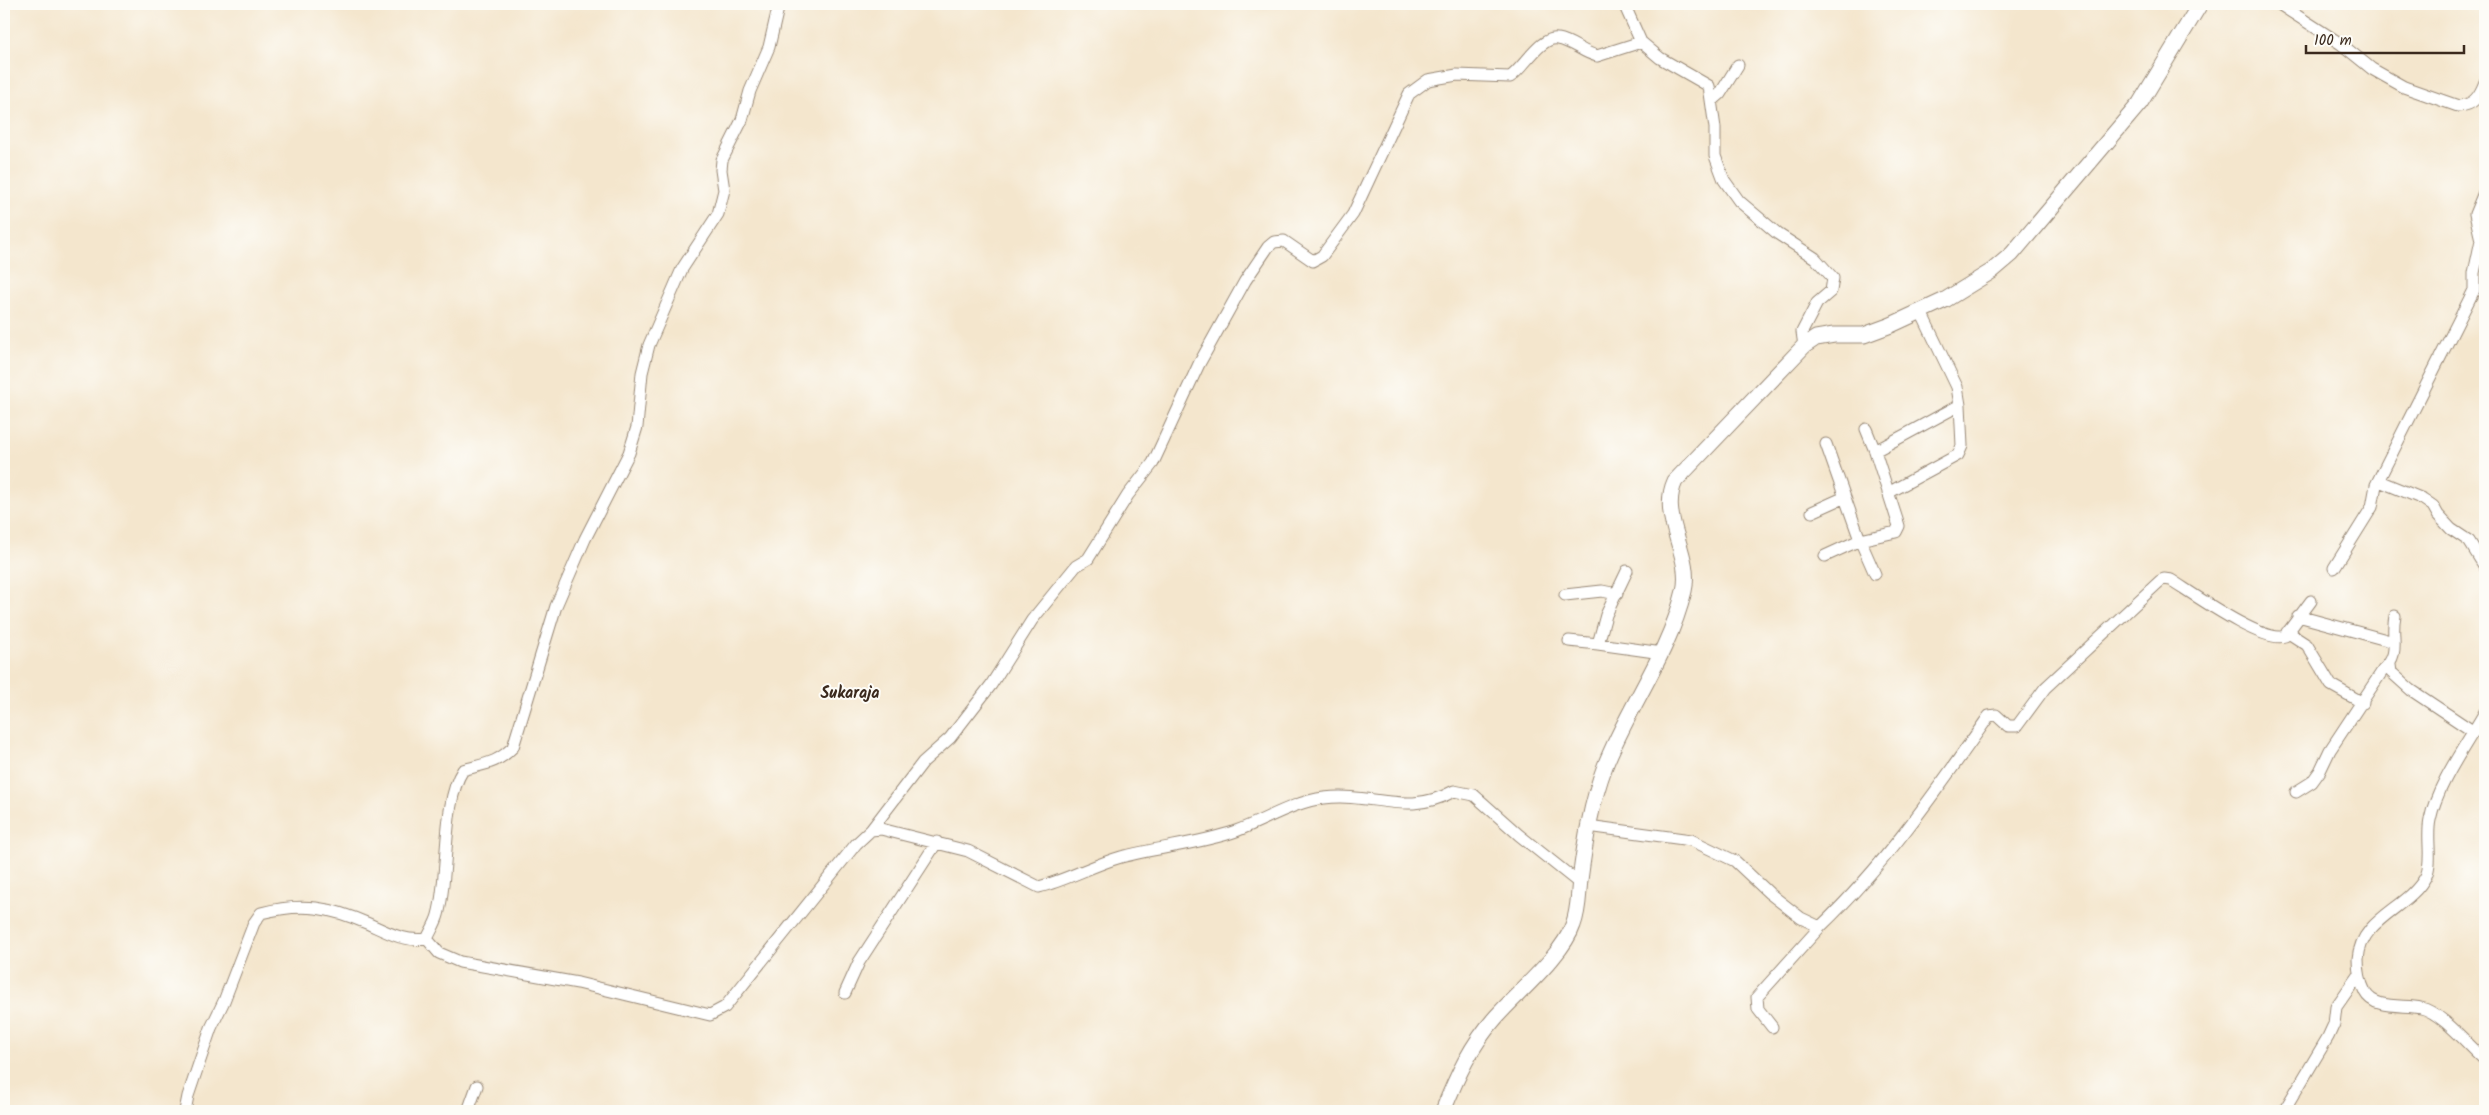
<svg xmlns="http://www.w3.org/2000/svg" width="2489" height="1115" font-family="Kalam,sans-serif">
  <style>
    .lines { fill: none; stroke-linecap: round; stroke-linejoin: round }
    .minor-casing { stroke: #988876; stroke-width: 13 }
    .secondary-casing { stroke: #988876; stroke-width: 17 }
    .minor { stroke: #fff; stroke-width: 11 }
    .secondary { stroke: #fff; stroke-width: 15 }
    .labels { text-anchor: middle; stroke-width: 4; stroke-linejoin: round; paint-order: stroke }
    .quarter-label { font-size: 16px; font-weight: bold; fill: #3b2a1e; stroke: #fdfcf7 }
  </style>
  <rect width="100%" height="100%" fill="#fdfcf7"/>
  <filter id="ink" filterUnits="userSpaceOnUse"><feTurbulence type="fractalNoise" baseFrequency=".02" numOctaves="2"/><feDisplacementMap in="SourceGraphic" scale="10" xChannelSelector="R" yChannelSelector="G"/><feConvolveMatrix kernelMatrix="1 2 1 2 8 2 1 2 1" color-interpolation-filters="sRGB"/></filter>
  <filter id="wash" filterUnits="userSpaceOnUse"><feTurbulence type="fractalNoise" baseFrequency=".0096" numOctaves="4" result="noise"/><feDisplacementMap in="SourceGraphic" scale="20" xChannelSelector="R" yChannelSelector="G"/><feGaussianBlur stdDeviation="1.12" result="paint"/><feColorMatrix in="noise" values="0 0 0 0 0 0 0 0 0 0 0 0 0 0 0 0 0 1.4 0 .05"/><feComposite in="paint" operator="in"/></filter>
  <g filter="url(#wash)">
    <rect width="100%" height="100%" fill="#f4e6cd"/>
  </g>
  <g filter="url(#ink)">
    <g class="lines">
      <defs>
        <path id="minor" d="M1624 4 1641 42 1660 58 1709 86 1715 128V156L1724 180 1739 201 1778 234 1815 258 1833 278 1831 291 1817 303 1802 332 1804 346
          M2279 4 2341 44 2372 69 2404 87 2458 106C2474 106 2480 95 2485 82
          M1712 101 1720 94 1738 65
          M1866 429 1875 451
          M1826 444 1860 540 1896 532 1899 526 1875 451 1960 405 1957 387 1920 310
          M2379 481 2423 499 2433 506 2438 515 2451 529 2469 541 2485 567
          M1888 493 1958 455 1962 446 1960 405
          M1812 512 1843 498
          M1825 556 1860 540 1875 574
          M2334 568 2372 507 2376 485 2474 290V273L2481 240 2475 214 2485 190
          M1627 571 1606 615 1598 644 1662 653
          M1565 595 1602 591 1617 594
          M2298 616 2394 642
          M2287 632 2307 645 2331 685 2363 703
          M1569 641 1598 644
          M2390 665 2391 672 2411 690 2474 732
          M2485 712C2467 744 2437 784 2430 820 2426 837 2433 861 2426 876 2409 909 2361 917 2358 959 2358 970 2360 982 2365 992 2374 1010 2404 1004 2421 1008 2441 1012 2469 1046 2485 1060
          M2296 792 2312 782 2320 771 2330 750 2383 670C2402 653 2390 637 2395 616
          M1588 826 1691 840 1735 861 1769 893 1801 918 1820 927C1885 865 1937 790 1989 716L1996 715 2008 726H2017L2045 688 2160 581 2164 579 2171 580C2192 593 2263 644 2285 636L2311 601
          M871 830 923 762 950 738 991 685 1032 620 1076 566 1088 559 1128 495 1153 463 1199 364 1245 281 1268 247 1274 242 1284 241 1313 261 1322 256 1353 214 1409 94 1428 80 1457 75 1510 77C1523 69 1541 35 1558 39 1572 41 1583 53 1597 56L1641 42
          M427 939 439 953 460 962 578 983 710 1015 725 1007 856 844 871 830 881 829 968 851 1039 887C1067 880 1093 865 1121 857 1159 847 1199 844 1236 831 1263 821 1296 801 1324 798 1373 792 1407 817 1454 791L1474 795 1519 835 1579 883
          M845 993 859 962 937 842
          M1772 1027 1758 1009 1757 997 1820 927
          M185 1111 188 1096 211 1028 224 1001 254 923 261 913C302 902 330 907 369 924 389 933 404 942 427 939 430 932 436 923 438 915 449 877 442 801 463 770 483 764 497 764 513 747L556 606 585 539 629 453 637 427 642 373 649 345 682 269 718 214 724 190 721 170 722 160 742 120 750 91 769 47 779 4
          M468 1111 477 1086
          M2284 1111 2328 1037 2334 1024 2336 1007 2359 974"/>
        <path id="secondary" d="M1443 1111C1457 1076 1471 1045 1496 1017 1518 992 1563 955 1573 925 1579 909 1578 896 1580 880 1585 842 1591 803 1605 766 1628 707 1669 654 1684 591 1693 554 1658 518 1675 481L1804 346 1816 338 1834 335H1864L1891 325 1945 300 1992 271 2012 254 2140 103 2200 4"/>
      </defs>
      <use href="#minor" class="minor-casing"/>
      <use href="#secondary" class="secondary-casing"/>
      <use href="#minor" class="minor"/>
      <use href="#secondary" class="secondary"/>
    </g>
  </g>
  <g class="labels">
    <g class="quarter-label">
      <text x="850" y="698">Sukaraja</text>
    </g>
  </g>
  <rect width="2489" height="1115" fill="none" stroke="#fdfcf7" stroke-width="20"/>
  <path d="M2306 45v8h158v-8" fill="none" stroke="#3b2a1e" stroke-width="2.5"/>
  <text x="2314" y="45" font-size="15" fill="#3b2a1e" stroke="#fdfcf7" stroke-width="4" paint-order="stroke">100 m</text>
</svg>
